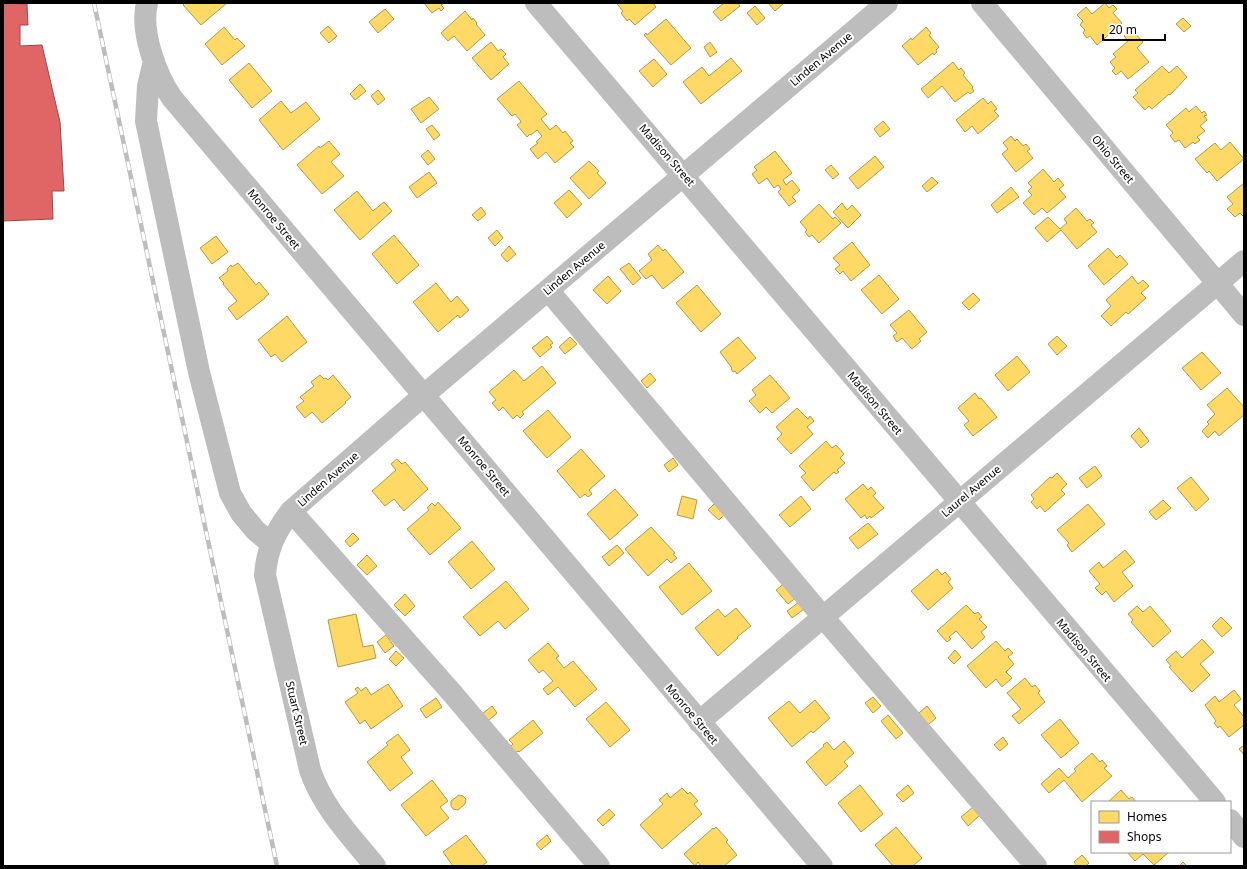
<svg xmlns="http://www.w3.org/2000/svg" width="1247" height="869" font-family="'Noto Sans',sans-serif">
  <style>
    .homes { fill: #ffd966; stroke: #b29847 }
    .shops { fill: #e06666; stroke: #9d4747 }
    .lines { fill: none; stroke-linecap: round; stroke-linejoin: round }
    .minor { stroke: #bdbdbd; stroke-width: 22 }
    .rail-casing { stroke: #bdbdbd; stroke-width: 4.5 }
    .rail { stroke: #fff; stroke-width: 3; stroke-dasharray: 9; stroke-linecap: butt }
    .labels { text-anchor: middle; stroke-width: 4; stroke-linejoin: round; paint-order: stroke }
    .street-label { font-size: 11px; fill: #000; stroke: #fff }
  </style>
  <rect width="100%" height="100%" fill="#fff"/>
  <path class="homes" d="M185 3H227L201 25 183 5Z
    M424 3H444L441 5 444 8 441 11 439 8 432 13Z
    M618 3H653L656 7 635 25 629 19 627 21 621 13 623 11 617 4Z
    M724 3H738L740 6 721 21 713 12Z
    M768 3H784L775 11Z
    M1105 3 1109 8 1113 5 1117 9 1113 13 1122 23 1097 45 1090 36 1087 38 1083 33 1085 30 1080 25 1083 21 1077 15 1086 7 1092 14Z
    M755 6 765 18 757 25 747 13Z
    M385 9 394 19 378 33 369 22Z
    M465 11 472 20 473 18 477 23 476 24 485 35 467 51 454 36 448 41 441 33Z
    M1183 18 1191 26 1184 32 1176 24Z
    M666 19 691 48 671 65 644 35 646 33 647 35Z
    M328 26 337 36 329 43 320 33Z
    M224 27 235 40 237 38 245 46 222 65 205 44Z
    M926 27 931 33 929 35 939 47 936 50 937 52 934 55 933 53 918 65 902 46 911 38 912 40Z
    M1132 30 1143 42 1137 48 1149 62 1128 79 1121 71 1116 75 1112 71 1115 68 1110 62 1116 57 1113 54 1128 41 1124 36Z
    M491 42 498 51 501 49 506 54 503 57 509 64 491 80 472 58Z
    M710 42 717 52 710 57 704 47Z
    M731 58 742 71 701 104 683 82 702 67 709 76Z
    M654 59 667 74 653 87 639 71Z
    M953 62 959 70 961 68 965 73 963 75 973 87 972 88 974 91 970 94 968 92 955 102 942 86 928 98 921 89Z
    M249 63 272 91 252 108 229 80Z
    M1162 66 1169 73 1177 66 1187 77 1170 95 1169 94 1152 109 1149 106 1145 110 1133 97 1138 93 1135 90Z
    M519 81 547 114 541 119 550 130 556 125 563 133 565 131 573 141 570 143 574 147 555 163 546 152 538 159 530 149 538 143 536 142 542 136 537 130 531 135 530 134 527 137 517 125 521 122 520 120 515 114 512 116 497 99Z
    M360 84 366 91 355 100 350 94Z
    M378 90 385 99 378 105 371 96Z
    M429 97 439 109 421 123 411 109Z
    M983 98 988 104 991 101 997 109 994 111 999 116 978 134 972 126 965 132 956 120Z
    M281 101 291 113 306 102 320 119 283 150 259 120Z
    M1196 106 1202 113 1204 111 1207 115 1204 116 1207 120 1200 126 1205 131 1197 137 1200 140 1195 144 1193 142 1185 148 1179 140 1175 142 1170 136 1173 133 1166 125 1186 108 1189 112Z
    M883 121 890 129 880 137 874 129Z
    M432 125 440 135 434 140 426 129Z
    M1011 136 1015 141 1017 139 1023 146 1026 144 1030 149 1027 151 1033 158 1016 172 1002 154 1008 149 1003 143Z
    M329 141 340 154 331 162 344 176 322 194 297 165 319 146 320 148Z
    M1230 142 1244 159 1217 181 1209 171 1207 173 1195 159 1215 143 1221 150Z
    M428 150 435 159 428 165 421 156Z
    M775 151 792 173 783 180 786 185 792 180 800 190 792 197 796 201 789 206 778 192 781 189 778 185 774 188 767 178 759 184 752 174 757 170 754 167Z
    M875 156 884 167 858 189 849 178Z
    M589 161 599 171 597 173 606 183 589 199 570 178Z
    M831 165 839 174 833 179 825 170Z
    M1043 169 1054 182 1058 178 1064 185 1059 189 1066 197 1047 213 1042 208 1034 215 1023 203 1032 195 1028 191 1032 187 1028 183Z
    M429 172 437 183 417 198 409 187Z
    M932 177 938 183 927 192 922 186Z
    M1244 183V217L1240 213 1235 217 1227 209 1233 204 1227 197Z
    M1011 187 1019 197 997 213 991 205Z
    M569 190 582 204 567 218 554 203Z
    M357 191 373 211 384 202 392 211 360 240 334 210Z
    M842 203 847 210 852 205 861 215 848 228 833 212Z
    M819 204 833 219 835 217 841 223 819 243 812 235 809 237 805 232 807 230 800 222Z
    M481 207 486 214 478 221 472 215Z
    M1076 208 1087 221 1090 219 1094 223 1091 225 1097 232 1077 249 1061 230 1047 242 1035 228 1048 217 1060 229 1067 223 1064 219Z
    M497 230 503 238 495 246 488 238Z
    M394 235 419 265 397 284 372 254Z
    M216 236 228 252 212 264 200 248Z
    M852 242 870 265 851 281 843 271 840 274 835 269 840 265 833 258Z
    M658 245 663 251 665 249 684 272 663 289 652 275 646 279 639 271 652 260 648 254Z
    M509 246 516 254 507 262 501 255Z
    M1108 248 1117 258 1120 255 1128 264 1104 285 1088 266Z
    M238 263 256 285 259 282 269 294 265 297V298L237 320 228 308 237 301 223 284 224 283 219 278 228 271 227 269 231 265 232 267Z
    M629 263 641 278 633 285 620 269Z
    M879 275 899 299 882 314 861 290Z
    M608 276 621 291 607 304 593 290Z
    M1132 276 1138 284 1143 280 1149 286 1141 293 1146 298 1128 314 1126 312 1111 326 1101 316 1111 306 1106 300Z
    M436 283 451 302 457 296 469 310 460 318 458 315 438 332 413 302Z
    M697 285 721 314 701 332 676 303Z
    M973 293 980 300 969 310 962 303Z
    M909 310 927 332 919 339 921 341 912 349 902 338 897 342 893 336 897 333 890 325Z
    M287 316 307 342 282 362 275 354 271 357 258 340Z
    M547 336 553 343 550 345 552 347 540 357 532 348Z
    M1057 336 1067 346 1057 355 1048 344Z
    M570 337 577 344 565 354 559 347Z
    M738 337 756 358 737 374 735 371 733 372 731 369 732 368 720 352Z
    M1202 352 1221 373 1201 390 1182 368Z
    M1017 356 1030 372 1008 391 995 375Z
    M542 366 556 383 522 412 524 414 520 418 517 415 513 419 503 407 499 411 492 403 496 400 489 392 514 370 524 381Z
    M650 373 656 380 647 388 641 381Z
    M320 375 324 379 326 378 328 380 333 375 351 397 345 402 346 403 322 423 312 412 305 418 296 407 304 401 300 397 314 386 311 382Z
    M770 375 790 398 772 413 766 407 760 413 749 401 756 395 752 390Z
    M1227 388 1244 407V415L1219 436 1215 431 1208 438 1202 431 1209 424 1207 422 1215 414 1207 405Z
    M975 393 979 399 981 398 997 417 973 436 964 425 969 421 958 408Z
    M797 408 808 419 810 416 814 421 807 427 813 434 791 454 777 439 782 434 776 427Z
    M548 410 571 437 547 458 523 431Z
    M1139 428 1149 441 1141 448 1131 436Z
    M826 441 832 448 836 445 844 454 840 458 845 463 837 470 839 472 836 474 834 472 813 491 801 477 806 473 799 466Z
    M581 449 605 476 589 490 592 494 588 497 585 494 580 498 557 471Z
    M673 458 678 465 669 472 664 465Z
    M397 459 402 464 405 462 428 489 404 511 394 499 385 506 372 491 396 470 391 464Z
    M1095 466 1102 476 1087 488 1079 478Z
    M1057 473 1067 484 1061 490 1065 494 1045 512 1040 506 1037 509 1031 502 1034 499 1031 495 1050 477 1052 478Z
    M1191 477 1209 499 1196 511 1177 488Z
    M863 484 868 490 871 487 876 493 873 496 884 508 871 518 870 516 867 519 865 515 861 518 845 499Z
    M615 489 638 515 610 540 587 514Z
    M682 496 697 500 693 519 677 515Z
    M801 496 811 509 790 527 779 515Z
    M1163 500 1171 508 1156 520 1149 512Z
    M438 502 461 528 430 555 407 529 429 510 427 508 432 503 435 506Z
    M716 502 727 512 719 520 708 510Z
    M1088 504 1105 524 1072 552 1067 545 1069 543 1057 530Z
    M868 523 878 534 858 549 849 538Z
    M651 527 675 553 673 554 677 558 671 563 667 559 648 576 625 549Z
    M353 533 359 539 350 547 345 541Z
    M472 541 495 569 471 589 448 562Z
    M617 545 624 553 609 566 602 557Z
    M1125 550 1135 562 1122 572 1133 586 1114 602 1106 591 1102 595 1095 588 1100 584 1089 571 1099 562 1103 568Z
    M367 555 377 566 367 575 357 565Z
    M689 563 712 591 682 615 659 587Z
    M937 569 942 575 945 572 951 579 948 582 953 588 928 610 911 591Z
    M506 581 529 609 505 629 498 621 480 636 463 617Z
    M785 583 797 597 788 604 776 590Z
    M405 594 415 606 405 616 394 605Z
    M799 602 804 609 792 618 787 611Z
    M966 605 975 614 978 612 982 617 979 619 987 627 981 632 985 637 972 649 956 631 949 637 951 639 947 642 937 631Z
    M1137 606 1143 612 1150 606 1171 631 1153 647 1131 622 1133 620 1128 614Z
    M736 608 751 626 737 637 738 638 718 656 695 628 718 609 725 617Z
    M356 614 363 647 373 645 376 658 338 667 328 620Z
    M1221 617 1232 628 1222 637 1212 626Z
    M386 635 394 646 385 653 377 642Z
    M1202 639 1214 652 1200 664 1210 675 1192 692 1169 667 1171 666 1166 660 1176 651 1182 658Z
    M996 641 1005 651 1008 648 1013 653 1008 657 1014 664 1006 672 1012 678 1002 687 996 679 986 688 967 666Z
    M548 643 559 656 556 658 564 668 573 661 597 689 575 707 558 687 548 695 543 689 553 681 543 670 539 673 528 660Z
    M955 650 961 657 954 664 948 658Z
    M396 651 404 658 396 666 389 659Z
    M1025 678 1032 687 1035 685 1040 691 1038 693 1045 702 1019 724 1012 716 1021 709 1007 693Z
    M388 684 403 706 371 729 365 720 360 724 345 702 358 693 355 689 358 687 361 691 366 687 371 695Z
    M1234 690 1241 699 1234 705 1244 717V725L1229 737 1220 726 1218 728 1214 723 1216 721 1205 705 1215 696 1219 702Z
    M873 697 881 706 873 713 865 703Z
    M436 698 442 707 426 718 420 709Z
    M815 700 830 718 813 733 811 731 792 747 768 718 789 701 800 713Z
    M606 702 630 730 610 747 586 719Z
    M492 706 497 713 488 721 482 714Z
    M927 706 936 718 928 725 919 713Z
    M888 715 903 733 896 739 881 721Z
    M1060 719 1079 743 1061 758 1041 735Z
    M533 720 543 733 519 752 518 751 512 755 508 749 513 744 509 740Z
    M398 734 410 750 401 757 413 773 390 791 367 762 388 745 386 743Z
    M1003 737 1008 744 1000 751 994 745Z
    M844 741 854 753 844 762 848 766 826 786 806 762 824 746 823 745 827 742 834 750Z
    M1244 745V755L1239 749Z
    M1092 753 1100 762 1102 760 1107 766 1104 768 1112 776 1082 802 1064 780 1049 793 1041 784 1059 768 1068 778 1076 771 1074 769Z
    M432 780 448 801 440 807 449 818 426 836 401 805Z
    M860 785 883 814 861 832 838 803Z
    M908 785 914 793 903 802 896 795Z
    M682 788 688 794 690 792 698 801 694 804 702 814 662 849 640 825 663 804 659 800 667 793 670 798Z
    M1121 790 1129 799 1132 797 1136 802H1108Z
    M459 795 463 796 466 799 465 804 458 810 453 809 451 806V801Z
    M973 807 980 815 968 826 961 817Z
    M609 809 615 815 603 826 597 820Z
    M716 827 728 840 726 842 737 855 724 866H698L700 865 698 862 695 866 684 854 713 828 714 829Z
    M896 827 922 858 913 866H893L875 845Z
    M466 835 487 862 482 866H453L443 852Z
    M547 835 551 841 541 850 536 844Z
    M1127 852H1169L1154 865 1143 854 1135 861Z
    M1082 855 1089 863 1086 866H1077L1074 862Z
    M1183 862 1187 866H1179Z"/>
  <path class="shops" d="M3 3 27 4 28 25H20V46L42 45 52 88 60 122 64 191H52L53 219 3 221Z"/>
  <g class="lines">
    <path class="minor" d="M147 3C140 31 156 75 172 98L822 866
      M536 3C764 268 987 537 1215 802
      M982 3 1244 315
      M154 61 148 86 146 121 199 372 230 493 241 513 256 531 271 543
      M548 290 823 617 1036 866
      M291 511 452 693 599 866
      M699 722 1244 261
      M1230 820 1244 837
      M375 866C350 835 323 808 310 770L265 575C267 549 275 532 291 511L424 395 887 3"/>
    <defs>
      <path id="rail" d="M94 3 277 866"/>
    </defs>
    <use href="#rail" class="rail-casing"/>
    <use href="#rail" class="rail"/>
  </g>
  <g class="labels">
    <g class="street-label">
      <text transform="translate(821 59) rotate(-40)" y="4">Linden Avenue</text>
      <text transform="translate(667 155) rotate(49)" y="4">Madison Street</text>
      <text transform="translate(1113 159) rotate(50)" y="4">Ohio Street</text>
      <text transform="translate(274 219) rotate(50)" y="4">Monroe Street</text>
      <text transform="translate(574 268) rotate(-40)" y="4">Linden Avenue</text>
      <text transform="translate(875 403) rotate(50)" y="4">Madison Street</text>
      <text transform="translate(484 466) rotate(50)" y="4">Monroe Street</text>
      <text transform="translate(328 479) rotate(-41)" y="4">Linden Avenue</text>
      <text transform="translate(971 491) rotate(-40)" y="4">Laurel Avenue</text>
      <text transform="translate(1084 650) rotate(50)" y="4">Madison Street</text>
      <text transform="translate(297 713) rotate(77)" y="4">Stuart Street</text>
      <text transform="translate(692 714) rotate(50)" y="4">Monroe Street</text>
    </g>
  </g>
  <rect width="1247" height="869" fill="none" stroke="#000000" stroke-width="8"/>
  <rect x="1091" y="801" width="140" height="52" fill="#ffffff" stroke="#999999"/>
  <rect x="1099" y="811" width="20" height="12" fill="#ffd966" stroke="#999999"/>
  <text x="1127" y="821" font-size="12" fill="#000000">Homes</text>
  <rect x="1099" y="831" width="20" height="12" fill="#e06666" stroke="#999999"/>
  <text x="1127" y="841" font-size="12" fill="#000000">Shops</text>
  <path d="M1103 34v6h62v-6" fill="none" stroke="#000000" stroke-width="2"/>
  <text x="1109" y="34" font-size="12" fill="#000000" stroke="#ffffff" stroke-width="3" paint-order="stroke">20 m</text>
</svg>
